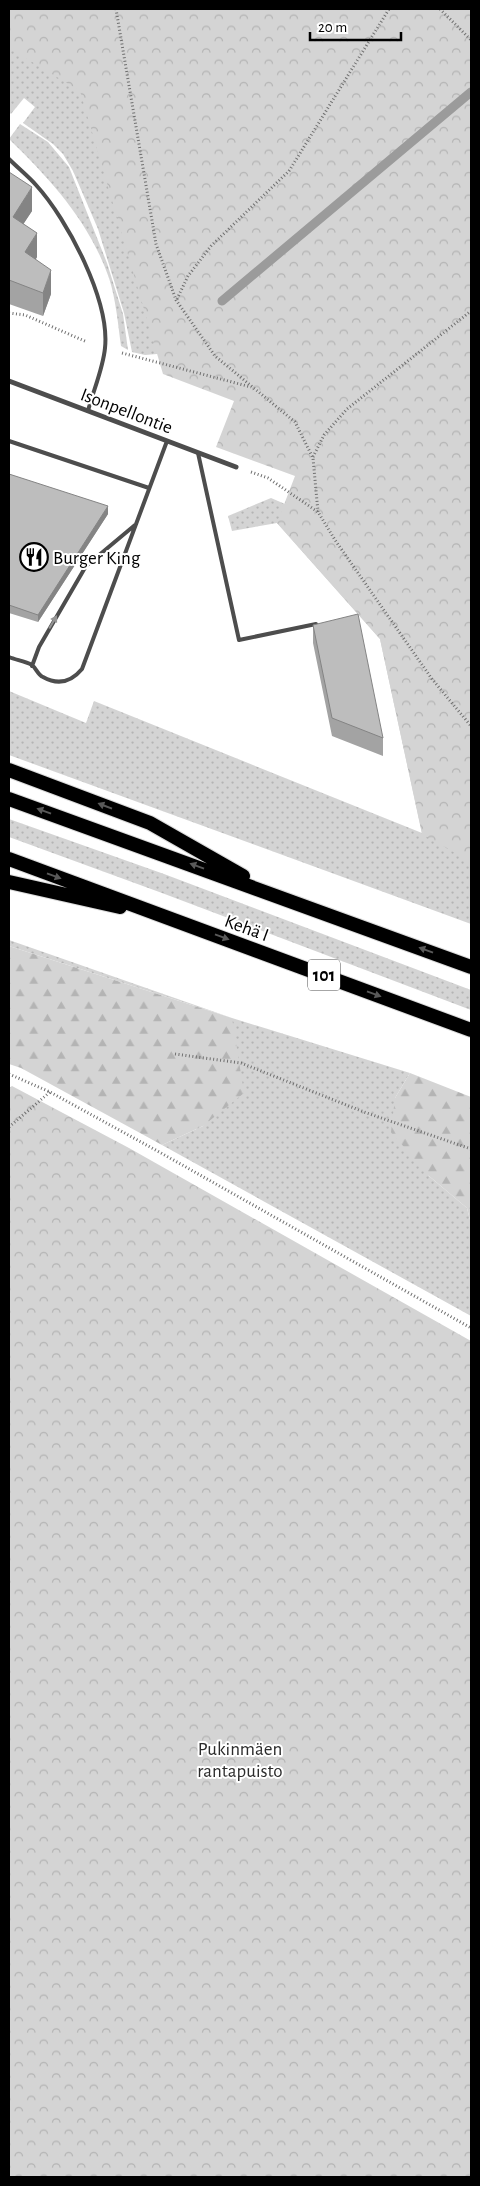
<svg xmlns="http://www.w3.org/2000/svg" width="480" height="2186" font-family="'Alegreya Sans',sans-serif">
  <style>
    .grass { fill: url(#grass-dots) }
    .forest { fill: url(#forest-firs) }
    .park { fill: url(#park-crowns) }
    .lines { fill: none; stroke-linecap: round; stroke-linejoin: round }
    .stream { stroke: #9b9b9b; stroke-width: 9 }
    .trunk-casing { stroke: #dbdbdb; stroke-width: 16 }
    .path { stroke: #6f6f6f; stroke-width: 3; stroke-dasharray: 1 2.5; stroke-linecap: butt }
    .service { stroke: #4d4d4d; stroke-width: 4 }
    .minor { stroke: #4d4d4d; stroke-width: 5 }
    .trunk { stroke: #000; stroke-width: 14 }
    .wall { fill: #a3a3a3 }
    .shaded-wall { fill: #848484 }
    .building { fill: #bdbdbd; stroke: #848484 }
    .oneway { fill: #949494 }
    .oneway2 { fill: #595959 }
    .labels { text-anchor: middle; stroke-width: 4; stroke-linejoin: round; paint-order: stroke }
    .shield { fill: #fff; stroke: #4c4c4c; stroke-width: 1 }
    .shield-label { font-size: 18px; font-weight: bold; fill: #000 }
    .street-label { font-size: 19px; fill: #000; stroke: #fff }
    .poi-label { font-size: 19px; fill: #000; stroke: #fff; text-anchor: start }
    .park-label { font-size: 19px; fill: #2b2b2b; stroke: #fff }
  </style>
  <defs>
    <pattern id="grass-dots" width="8" height="8" patternUnits="userSpaceOnUse" patternTransform="scale(1.25)"><rect width="8" height="8" fill="#d4d4d4"/><path d="M2 2h.1M6 6h.1" fill="none" stroke="#b4b4b4" stroke-width="1.8" stroke-linecap="round"/></pattern>
    <pattern id="forest-firs" width="22" height="20" patternUnits="userSpaceOnUse" patternTransform="scale(1.25)"><rect width="22" height="20" fill="#d4d4d4"/><path d="M5 1l3.5 6h-7zM16 11l3.5 6h-7z" fill="#b4b4b4"/></pattern>
    <pattern id="park-crowns" width="20" height="18" patternUnits="userSpaceOnUse" patternTransform="scale(1.25)"><rect width="20" height="18" fill="#d4d4d4"/><path d="M2 6a3 3 0 1 1 6 0M12 15a3 3 0 1 1 6 0" fill="none" stroke="#b4b4b4"/></pattern>
  </defs>
  <rect width="100%" height="100%" fill="#fff"/>
  <path class="grass" d="M9 9H106L169 353 145 355 132 352 124 313 98 229 73 171 63 154 53 144 23 123 35 107 24 98 11 114 9 112Z
    M20 124 48 142 69 167 107 263 123 314 128 350 121 346C118 324 116 300 109 278 89 221 51 180 9 139Z
    M271 498 285 504 471 737V924L9 755V691L86 723 94 701 422 833 380 639 277 523 232 531 228 516Z
    M9 819 164 874 471 990V1010L162 893 9 837Z
    M9 940 232 1018 410 1073 395 1098 429 1176 467 1208 471 1224V1316L162 1145 203 1126 232 1018 9 946Z"/>
  <path class="forest" d="M9 946 232 1018 244 1093 203 1126 162 1145 21 1068 9 1064Z
    M410 1073 471 1097V1224L467 1208 429 1176 391 1132 395 1098Z"/>
  <path class="park" d="M9 9H471V862L422 834 380 639 277 523 295 476 216 447 234 401 163 374 80 91 9 48Z
    M12 1086 129 1148 471 1341V2177H9V1088Z"/>
  <g class="lines">
    <path class="stream" d="M222 301 471 92"/>
    <defs>
      <path id="trunk" d="M9 770 150 823 243 876
        M9 799 471 967
        M9 859 471 1030
        M9 882 120 907"/>
    </defs>
    <use href="#trunk" class="trunk-casing"/>
    <path class="path" d="M116 9 156 244 176 300 215 356 295 422 313 458 318 512
      M440 9 471 40
      M177 299 188 276 211 246 289 171 389 9
      M9 313 25 315 87 342
      M122 353 251 387
      M313 457 324 435 347 409 471 311
      M251 472 268 478 318 512 335 540 432 679 471 726
      M175 1054 241 1063 364 1112 471 1149
      M9 1074 50 1092 161 1153 471 1328
      M9 1127 50 1092"/>
    <path class="service" d="M9 159C18 168 28 176 36 185 68 220 110 301 105 348 103 369 93 391 88 411
      M9 441 149 488
      M198 453 239 640 316 624
      M9 657C16 660 25 661 32 665 36 668 38 675 43 677 59 686 72 681 82 669L167 441
      M32 666 39 647 86 566 135 525"/>
    <path class="minor" d="M9 381 236 467"/>
    <use href="#trunk" class="trunk"/>
  </g>
  <path class="wall" d="M9 172 32 211 23 224 37 257 36 259 51 294 43 316 9 304Z
    M9 474 108 514 38 622 9 613Z
    M313 625 383 738V756L332 736 313 643Z"/>
  <path class="shaded-wall" d="M32 187V211L13 240V217Z
    M37 233V257L25 276V252Z
    M51 270V294L43 316V293Z
    M108 506V514L38 622V615Z"/>
  <path class="building" d="M9 172 32 187 13 217 37 233 25 252 51 270 43 293 9 280Z
    M9 474 108 506 38 615 9 605Z
    M358 614 383 738 332 718 313 625Z"/>
  <defs><path id="oneway-solid" d="M-6-.8H1V-3.2L6.5 0L1 3.2V.8H-6Z" transform="scale(1.25)"/></defs>
  <use class="oneway" href="#oneway-solid" transform="translate(53 622) rotate(-60)"/>
  <g class="oneway2">
    <use href="#oneway-solid" transform="translate(105 806) rotate(-159)"/>
    <use href="#oneway-solid" transform="translate(44 811) rotate(-160)"/>
    <use href="#oneway-solid" transform="translate(197 866) rotate(-160)"/>
    <use href="#oneway-solid" transform="translate(54 876) rotate(20)"/>
    <use href="#oneway-solid" transform="translate(222 937) rotate(20)"/>
    <use href="#oneway-solid" transform="translate(426 950) rotate(-160)"/>
    <use href="#oneway-solid" transform="translate(374 994) rotate(20)"/>
  </g>
  <defs>
    <symbol id="restaurant-ring" viewBox="-11 -11 22 22"><circle r="9.5" fill="#fff" stroke="#000" stroke-width="1.5"/><path d="M-5-6h1v4h1v-4h1v4h1v-4h1v5L-1.5 .5V6h-2V.5L-5-1ZM5-6V6H3V1.5H1.5Q1.5-4 5-6Z" fill="#000"/></symbol>
  </defs>
  <g fill-rule="evenodd">
    <use href="#restaurant-ring" x="18" y="541" width="32" height="32"/>
  </g>
  <g class="labels">
    <rect class="shield" x="308" y="959.5" width="32" height="31" rx="4"/>
    <g class="shield-label">
      <text x="324" y="981">101</text>
    </g>
    <g class="street-label">
      <text transform="translate(127 410) rotate(21)" y="7">Isonpellontie</text>
      <text transform="translate(247 927) rotate(20)" y="7">Kehä I</text>
    </g>
    <g class="poi-label">
      <text x="53" y="564">Burger King</text>
    </g>
    <g class="park-label">
      <text x="240" y="1755">Pukinmäen<tspan x="240" dy="22">rantapuisto</tspan></text>
    </g>
  </g>
  <rect width="480" height="2186" fill="none" stroke="#000000" stroke-width="20"/>
  <path d="M310 32v8h91v-8" fill="none" stroke="#000000" stroke-width="2.5"/>
  <text x="318" y="32" font-size="15" fill="#000000" stroke="#ffffff" stroke-width="4" paint-order="stroke">20 m</text>
</svg>
